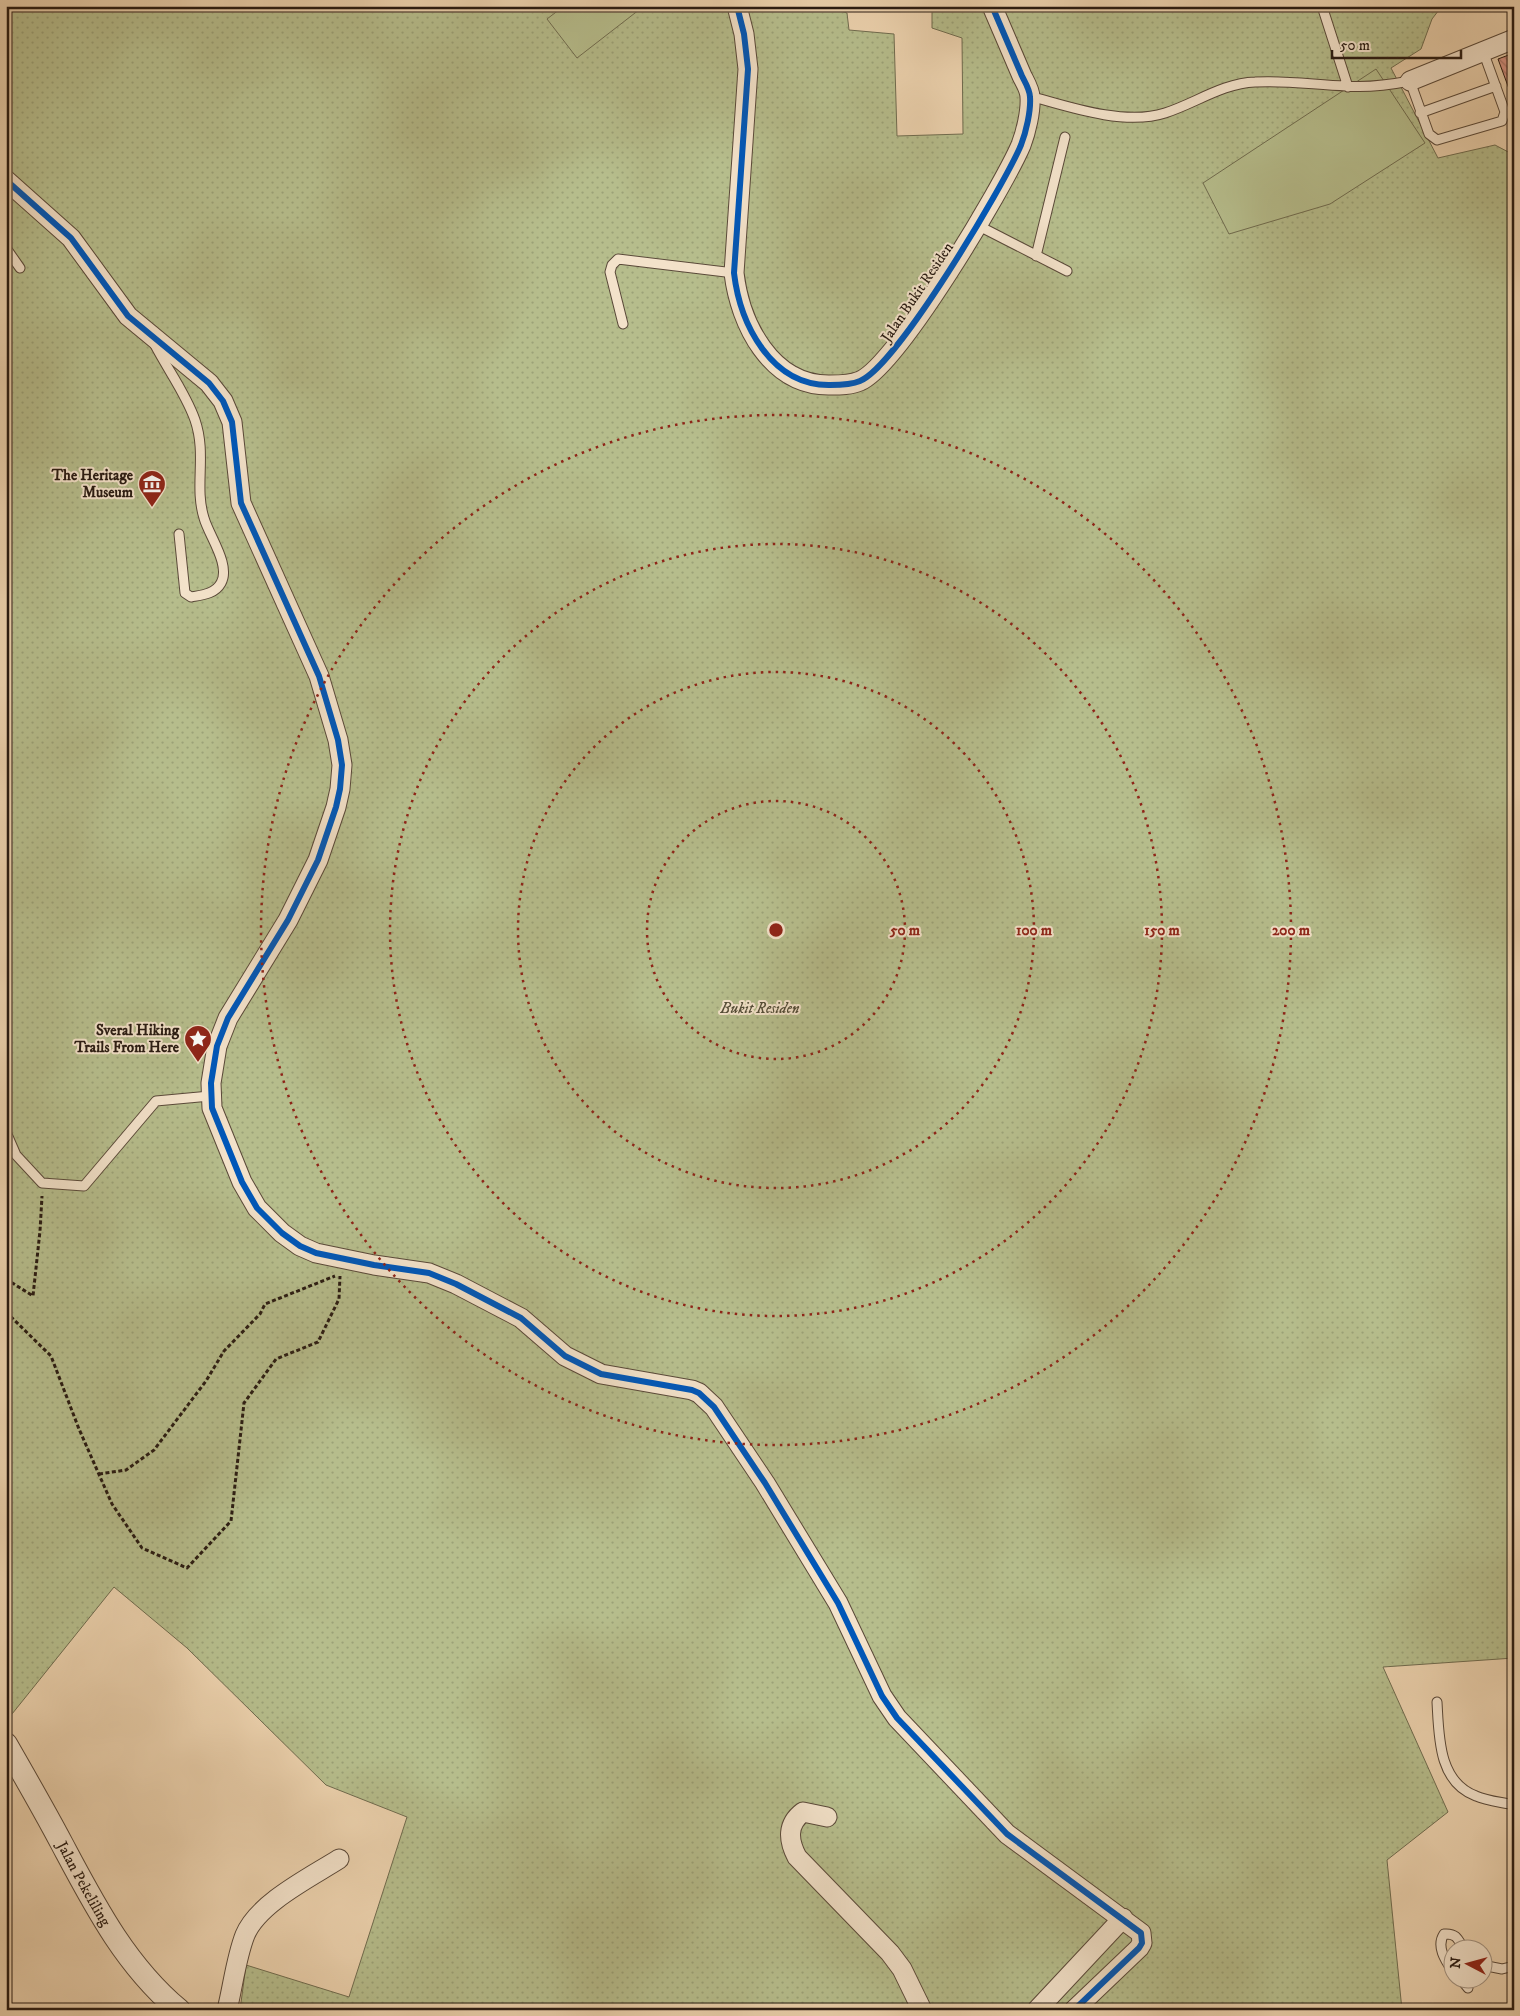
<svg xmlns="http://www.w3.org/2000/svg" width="1520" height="2016" font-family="'IM FELL DW Pica',serif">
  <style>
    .grass { fill: url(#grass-dots); stroke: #706c4f }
    .pitch { fill: #b6bd8c; stroke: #706c4f }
    .building { fill: url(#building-back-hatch); stroke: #291b12 }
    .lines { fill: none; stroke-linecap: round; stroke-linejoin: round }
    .service-casing { stroke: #5a4939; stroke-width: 11 }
    .minor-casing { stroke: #5a4939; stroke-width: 21 }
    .tertiary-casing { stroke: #5a4939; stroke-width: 24 }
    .path { stroke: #291b12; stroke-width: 3; stroke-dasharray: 4 2.5; stroke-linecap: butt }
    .service { stroke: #f3e2ca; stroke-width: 9 }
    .minor { stroke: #f3e2ca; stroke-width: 19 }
    .tertiary { stroke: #f3e2ca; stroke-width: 22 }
    .cycleway-casing { stroke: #f3e2ca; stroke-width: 9 }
    .cycleway { stroke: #0057b8; stroke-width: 6 }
    .ring { fill: none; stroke: #8f2418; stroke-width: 2.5; stroke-dasharray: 2.5 5 }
    .labels { text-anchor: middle; stroke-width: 4; stroke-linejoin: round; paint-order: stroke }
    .street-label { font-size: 15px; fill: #291b12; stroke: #f3e2ca }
    .poi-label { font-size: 15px; font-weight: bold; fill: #291b12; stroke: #f3e2ca; text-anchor: end }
    .park-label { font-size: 15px; font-style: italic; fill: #534c37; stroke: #f3e2ca }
    .centre { fill: #8f2418; stroke: #f3e2ca; stroke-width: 2.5 }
    .ring-label { font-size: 15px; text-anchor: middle; font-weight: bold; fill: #8f2418; stroke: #f3e2ca; stroke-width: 4; stroke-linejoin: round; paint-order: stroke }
  </style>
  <defs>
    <pattern id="grass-dots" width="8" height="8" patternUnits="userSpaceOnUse" patternTransform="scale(1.25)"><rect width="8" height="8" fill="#b6bd8c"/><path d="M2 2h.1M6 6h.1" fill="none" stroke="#9ca278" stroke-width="1.8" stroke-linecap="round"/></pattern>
    <pattern id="building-back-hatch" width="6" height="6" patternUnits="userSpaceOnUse" patternTransform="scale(1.25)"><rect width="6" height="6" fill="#d99485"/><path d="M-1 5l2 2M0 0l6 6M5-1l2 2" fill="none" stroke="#b0786b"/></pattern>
  </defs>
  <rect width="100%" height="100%" fill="#ecd2ae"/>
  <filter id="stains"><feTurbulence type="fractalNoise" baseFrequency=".004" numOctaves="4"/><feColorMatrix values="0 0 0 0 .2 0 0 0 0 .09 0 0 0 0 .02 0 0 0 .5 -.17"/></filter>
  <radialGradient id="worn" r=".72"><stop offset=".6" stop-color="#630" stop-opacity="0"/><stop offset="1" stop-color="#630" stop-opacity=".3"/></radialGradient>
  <path class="grass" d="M6 6H825L847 13 849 30 894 34 897 136 963 134 962 38 932 28V6H1442L1432 19 1421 49 1391 68 1438 158 1495 145 1514 155V1658L1383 1667 1448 1812 1387 1860 1402 2010H240L246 1965 349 1997 407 1817 326 1785 187 1648 114 1587 8 1719Z"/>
  <path class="pitch" d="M564 6H644L577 58 547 19Z
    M1376 69 1425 143 1330 204 1229 234 1203 183Z"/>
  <path class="building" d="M1514 53V97H1512L1498 59Z"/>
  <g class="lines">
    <defs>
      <path id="service" d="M1322 6 1348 87
        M1030 96C1069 107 1125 126 1165 113 1194 104 1223 83 1255 82 1285 80 1316 85 1346 86 1368 88 1389 85 1410 81L1429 134 1437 140 1502 121 1505 112 1483 51
        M1420 113 1496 86
        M977 225 1067 271
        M6 248 20 268
        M1036 256 1065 137
        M623 324 610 272 612 265 618 259 734 273
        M155 345C168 370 186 394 195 420 207 455 194 486 204 518 209 536 231 565 221 583 215 594 202 595 191 597L185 593 179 534
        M6 1132 16 1155 42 1183 84 1186 156 1101 210 1096
        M1437 1702C1439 1736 1438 1782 1476 1796 1487 1801 1501 1802 1514 1805
        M1482 1965 1502 1969 1514 1966
        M1452 1970C1445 1960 1436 1946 1444 1934 1456 1933 1458 1939 1463 1948
        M1460 1978 1468 1988"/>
      <path id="minor" d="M737 6 744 34 748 69 734 273C740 324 771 386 830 385 840 385 851 385 860 381 897 366 1003 187 1021 145 1026 132 1031 111 1030 97 1030 90 1025 82 1022 76 1012 53 1002 29 992 6
        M1410 81 1514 39
        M6 180 71 238 128 316 209 383 223 401 232 422 241 503 319 676 338 740 342 765 340 789 336 807 318 860 288 920 228 1018 217 1046 211 1083 212 1108 242 1182 257 1208 282 1233 300 1246 316 1253 374 1265 429 1273 456 1284 521 1318 565 1356 601 1374 692 1390 699 1393 714 1407 765 1483 838 1603 882 1696 897 1718 1007 1834 1141 1933 1142 1943 1139 1948 1074 2010
        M827 1817 803 1812C787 1824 788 1840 797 1857L890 1953 902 1969 922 2010
        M227 2010C233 1986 236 1958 245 1935 258 1903 311 1877 339 1859
        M1037 2010 1123 1918"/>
      <g id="tertiary">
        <path id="s1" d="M6 1744C25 1777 44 1810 62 1844 94 1904 125 1965 179 2010"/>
      </g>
    </defs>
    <use href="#service" class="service-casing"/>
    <use href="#minor" class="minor-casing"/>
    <use href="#tertiary" class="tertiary-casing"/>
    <path class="path" d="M6 1279 33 1296 40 1231 42 1196
      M6 1312 51 1356 79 1429 112 1504 142 1548 187 1568 231 1521 244 1403 276 1359 318 1342 339 1299 340 1276
      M99 1474 126 1470 154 1450 206 1381 224 1351 260 1314 265 1304 335 1276"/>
    <use href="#service" class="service"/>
    <use href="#minor" class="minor"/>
    <use href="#tertiary" class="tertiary"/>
    <defs>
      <path id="cycleway" d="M737 6 744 34 748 69 734 273C740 324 771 386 830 385 840 385 851 385 860 381 897 366 1003 187 1021 145 1026 132 1031 111 1030 97 1030 90 1025 82 1022 76 1012 53 1002 29 992 6
        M6 180 71 238 128 316 209 383 223 401 232 422 241 503 319 676 338 740 342 765 340 789 336 807 318 860 288 920 228 1018 217 1046 211 1083 212 1108 242 1182 257 1208 282 1233 300 1246 316 1253 374 1265 429 1273 456 1284 521 1318 565 1356 601 1374 692 1390 699 1393 714 1407 765 1483 838 1603 882 1696 897 1718 1007 1834 1141 1933 1142 1943 1139 1948 1074 2010"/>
    </defs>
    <use href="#cycleway" class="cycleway-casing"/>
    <use href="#cycleway" class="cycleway"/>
  </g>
  <g class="ring">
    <circle cx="776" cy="930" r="129"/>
    <circle cx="776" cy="930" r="258"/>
    <circle cx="776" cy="930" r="386"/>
    <circle cx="776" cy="930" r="515"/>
  </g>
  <defs>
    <symbol id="museum-pin" viewBox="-11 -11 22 30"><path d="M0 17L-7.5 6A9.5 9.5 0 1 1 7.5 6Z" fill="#8f2418" stroke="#f3e2ca"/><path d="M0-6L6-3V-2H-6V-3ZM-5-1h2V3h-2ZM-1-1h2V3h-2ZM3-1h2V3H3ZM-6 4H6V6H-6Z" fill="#fff"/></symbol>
    <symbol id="sight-pin" viewBox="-11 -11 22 30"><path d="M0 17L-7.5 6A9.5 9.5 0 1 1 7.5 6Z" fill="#8f2418" stroke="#f3e2ca"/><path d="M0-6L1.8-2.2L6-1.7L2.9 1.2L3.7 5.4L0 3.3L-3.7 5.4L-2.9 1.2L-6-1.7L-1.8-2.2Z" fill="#fff"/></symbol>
  </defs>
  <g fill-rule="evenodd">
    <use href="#museum-pin" x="136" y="468" width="32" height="43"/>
    <use href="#sight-pin" x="182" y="1023" width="32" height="43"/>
  </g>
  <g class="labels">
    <g class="street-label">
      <text transform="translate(917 292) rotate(-56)" y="5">Jalan Bukit Residen</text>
      <text dy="5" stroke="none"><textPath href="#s1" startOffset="160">Jalan Pekeliling</textPath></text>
    </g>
    <g class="poi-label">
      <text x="133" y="480">The Heritage<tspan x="133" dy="17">Museum</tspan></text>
      <text x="179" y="1035">Sveral Hiking<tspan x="179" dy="17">Trails From Here</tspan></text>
    </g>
    <g class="park-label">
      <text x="760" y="1013">Bukit Residen</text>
    </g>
  </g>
  <circle cx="776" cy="930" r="8" class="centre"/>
  <g class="ring-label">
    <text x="905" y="935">50 m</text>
    <text x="1034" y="935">100 m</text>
    <text x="1162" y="935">150 m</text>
    <text x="1291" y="935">200 m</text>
  </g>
  <rect width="1520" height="2016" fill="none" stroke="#ecd2ae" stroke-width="25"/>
  <rect x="8" y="8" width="1505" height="2001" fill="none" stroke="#291b12" stroke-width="2.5"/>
  <rect x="12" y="12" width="1495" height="1991" fill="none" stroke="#291b12"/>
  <g transform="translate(1468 1964) rotate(276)"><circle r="24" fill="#f3e2ca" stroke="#a29280"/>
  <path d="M0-4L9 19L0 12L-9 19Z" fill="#8f2418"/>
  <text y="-8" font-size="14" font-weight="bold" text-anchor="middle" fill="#291b12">N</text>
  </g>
  <path d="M1332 50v8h129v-8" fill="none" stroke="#291b12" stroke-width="2.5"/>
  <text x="1340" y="50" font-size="15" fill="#291b12" stroke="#f3e2ca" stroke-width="4" paint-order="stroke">50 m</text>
  <rect width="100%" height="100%" filter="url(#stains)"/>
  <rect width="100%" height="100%" fill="url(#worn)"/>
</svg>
